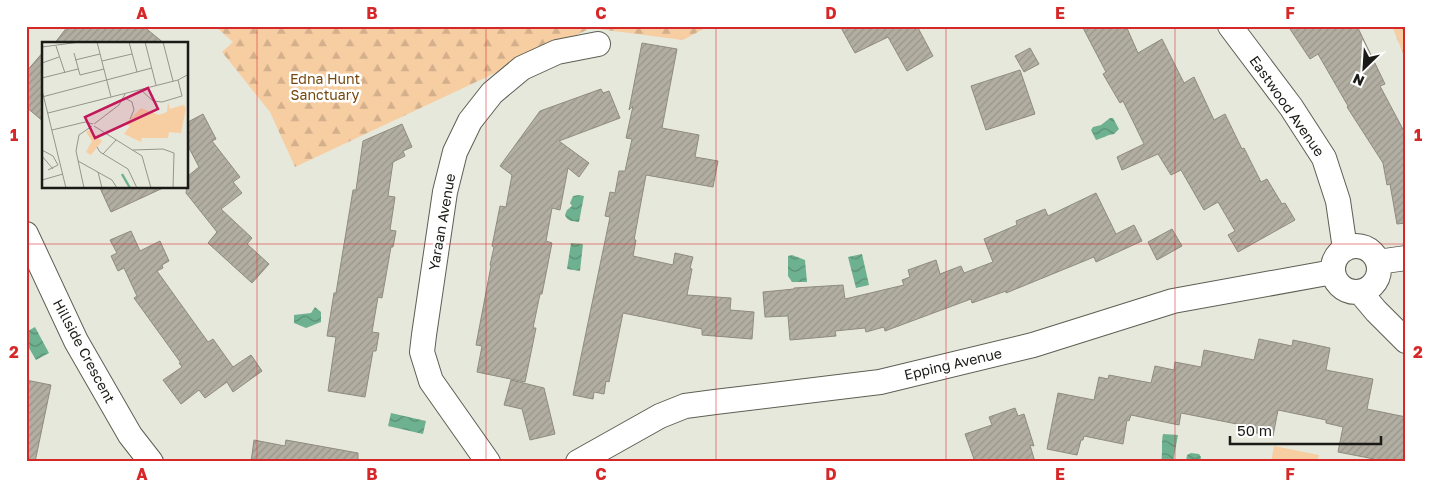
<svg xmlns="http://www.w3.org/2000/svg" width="1432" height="488" font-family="'Golos Text',sans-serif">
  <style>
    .forest { fill: url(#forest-firs) }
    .park { fill: url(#park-crowns) }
    .garden { fill: #f7cda2 }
    .water { fill: url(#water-waves) }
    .building { fill: url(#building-hatch); stroke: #8f8b7f }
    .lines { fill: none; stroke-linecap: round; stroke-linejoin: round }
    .minor-casing { stroke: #5d5f54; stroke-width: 26 }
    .minor { stroke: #fff; stroke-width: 24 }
    .grid { fill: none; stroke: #d62828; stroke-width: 1; stroke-opacity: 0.55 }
    .labels { text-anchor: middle; stroke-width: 5; stroke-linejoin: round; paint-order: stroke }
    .park-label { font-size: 14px; fill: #75480f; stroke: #fff }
    .street-label { font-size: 14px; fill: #1a1a16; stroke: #fff }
    .inset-river { fill: none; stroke: #6eb190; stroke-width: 2.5 }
    .inset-road { fill: none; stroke: #94968c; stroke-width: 1 }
    .view { fill: #c2185b; fill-opacity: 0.15; stroke: #c2185b; stroke-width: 2.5 }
    .inset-edge { fill: none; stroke: #1a1a16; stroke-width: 2.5 }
    .neatline { fill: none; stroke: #d62828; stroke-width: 2 }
    .grid-label { font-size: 16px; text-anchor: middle; font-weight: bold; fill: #d62828 }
  </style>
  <defs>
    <pattern id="forest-firs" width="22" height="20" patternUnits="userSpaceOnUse" patternTransform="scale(1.25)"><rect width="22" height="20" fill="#f7cda2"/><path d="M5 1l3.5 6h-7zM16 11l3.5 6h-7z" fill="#d3af8b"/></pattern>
    <pattern id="park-crowns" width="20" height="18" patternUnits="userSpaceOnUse" patternTransform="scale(1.25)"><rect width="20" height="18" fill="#f7cda2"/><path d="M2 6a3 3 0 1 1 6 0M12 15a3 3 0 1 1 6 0" fill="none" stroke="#d3af8b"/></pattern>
    <pattern id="water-waves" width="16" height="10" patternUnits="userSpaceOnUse" patternTransform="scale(1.25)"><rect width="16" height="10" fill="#6eb190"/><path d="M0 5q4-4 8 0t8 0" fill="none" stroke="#5a8f75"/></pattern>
    <pattern id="building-hatch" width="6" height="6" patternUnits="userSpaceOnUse" patternTransform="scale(1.25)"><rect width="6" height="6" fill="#b2aea2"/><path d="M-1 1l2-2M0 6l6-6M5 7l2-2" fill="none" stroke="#98958b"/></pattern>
  </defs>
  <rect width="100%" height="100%" fill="#e6e8db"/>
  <path class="forest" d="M215 26H709L683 40 591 28 295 167 270 112 222 52 233 42Z"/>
  <path class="park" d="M1392 26H1406V61Z"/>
  <path class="garden" d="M1274 446 1319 455 1317 462H1271Z"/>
  <path class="water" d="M1110 118H1113L1119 129 1114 134C1107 135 1103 138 1096 140L1091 130 1093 127 1101 125Z
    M579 195 584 196 579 222C572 221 567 221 565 215L567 210 572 206 570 203 573 196Z
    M571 243 583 244 580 271 567 269Z
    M862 254 869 285 856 288 848 257Z
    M792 255 805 260 807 282H792L788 276V256Z
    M315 307 321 312V322L306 328 294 323V315L311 313Z
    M35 327 49 353 36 360 26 343V332Z
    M391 413 426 421 423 434 388 426Z
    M1163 434 1178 435 1173 462H1161C1163 452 1161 443 1163 434Z
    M1191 453 1199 454 1201 457 1200 462H1186L1187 455Z"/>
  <path class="building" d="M68 26H143L165 44H54Z
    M840 26H917L933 56 907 71 888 37 855 53Z
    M1082 26H1126L1138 53 1162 39 1184 83 1194 77 1214 120 1225 114 1242 149 1244 148 1261 182 1267 179 1282 204 1285 203 1295 220 1238 252 1228 235 1235 231 1218 202 1204 210 1181 170 1171 175 1158 154 1122 170 1117 157 1144 144 1123 101 1120 103 1103 74 1106 72Z
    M1288 26H1357L1385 84 1380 86 1406 135V223L1397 224 1390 184 1387 185 1383 163 1347 107 1348 106 1318 54 1310 59Z
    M642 43 677 49 662 128 699 135 695 157 718 161 713 187 646 175 634 240H636L633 256 673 265 675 253 693 257 690 268 692 269 687 295 731 298 730 310 754 312 752 339 702 335V329L623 313 609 382 606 381 604 394 594 392 593 399 573 395 610 217 605 216 610 192 615 193 619 171H625L632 139 626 138 633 106 629 110Z
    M1030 48 1039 64 1024 72 1015 56Z
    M44 51V122L26 107V72Z
    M1020 70 1035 114 986 130 971 86Z
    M601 89 603 93 609 91 620 118 559 141 589 163 579 177 568 168 560 210 552 208 546 241 552 243 542 294H540L533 328H536L525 382 477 372 482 346 476 345 491 266 490 265 494 247 492 246 500 206 506 207 512 175 500 166 540 111Z
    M203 114 216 139 212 141 240 177 233 182 242 193 221 209 252 238 247 244 269 264 252 283 208 243 217 232 186 193 188 176 199 167 188 146V122Z
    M402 124 412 147 403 151 405 156 393 162 388 196 395 197 390 230 396 231 393 247H391L382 298 378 297 372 332 379 333 376 351H373L365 397 328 391 336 337 327 336 334 293H336L353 190H356L363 141Z
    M100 188H163L111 212Z
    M1096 193 1116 234 1134 225 1142 241 1096 262 1094 257 1006 293V291L972 303 971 299 885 331 884 327 866 332 865 328 835 331 836 336 790 340 788 316 765 317 763 292 794 289V288L843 285 845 299 904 285 902 280 910 277 908 270 936 260 940 274 961 266 964 273 993 262 984 239 1017 225 1016 221 1045 209 1048 216Z
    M1172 229 1182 246 1157 260 1148 242Z
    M131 231 140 251 160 241 169 261 162 265 163 268 157 271 208 342 213 339 233 367 251 355 262 371 233 392 227 382 205 398 199 390 181 404 163 380 182 367 179 363H181L134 298 137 296 124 268 118 271 111 256 117 253 110 240Z
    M1259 339 1292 346 1293 340 1330 348 1326 370 1373 379 1367 409 1406 417V462H1373L1374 459 1338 452 1343 427 1326 423V420L1278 410 1273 436 1241 430 1242 425 1181 413 1179 425 1131 415 1129 421 1127 420 1123 444 1084 436 1083 440H1081L1077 455 1047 449 1058 393 1094 400 1099 377 1108 379 1109 375 1151 383 1155 366 1174 370 1175 362 1201 367 1204 350 1254 360Z
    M26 380 51 385 35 462H26Z
    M511 380 544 388 555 434 530 440 522 409 504 405Z
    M1015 408 1018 416 1024 414 1034 446 1030 445 1035 462H975L965 434 992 425 989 417Z
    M254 440 285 446 286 440 358 453V462H251Z"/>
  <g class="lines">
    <defs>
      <path id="minor" d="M1230 26 1291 107 1324 158 1338 201 1345 249
        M26 234 76 341 130 435 151 462
        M1333 269a23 23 0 1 1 46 0a23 23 0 1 1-46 0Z
        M1378 262 1406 258
        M1360 292 1376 311 1406 341
        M488 462 431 381 422 352 424 335 445 192 455 152 470 121 492 93 522 68 557 52 598 44
        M578 462 660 416 685 406 715 402 880 382 1033 345 1173 301 1333 272"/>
    </defs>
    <use href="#minor" class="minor-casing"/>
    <use href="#minor" class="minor"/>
  </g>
  <path class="grid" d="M257 26V462M486 26V462M716 26V462M946 26V462M1175 26V462M26 244H1406"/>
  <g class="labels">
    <g class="park-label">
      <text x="325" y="84">Edna Hunt<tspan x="325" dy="16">Sanctuary</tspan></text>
    </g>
    <g class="street-label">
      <text transform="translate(1287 106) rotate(55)" y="5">Eastwood Avenue</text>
      <text transform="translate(442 222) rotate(-80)" y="5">Yaraan Avenue</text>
      <text transform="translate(84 351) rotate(62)" y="5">Hillside Crescent</text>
      <text transform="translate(953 364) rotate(-13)" y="5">Epping Avenue</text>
    </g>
  </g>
  <g transform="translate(42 42)">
    <rect width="146" height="146" fill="#e6e8db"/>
    <path d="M126 60 128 67 141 63 144 66 139 91 127 90 126 96H100L99 100 82 92 88 84 83 82 99 66 117 73 125 70Z" fill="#f7cda2"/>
    <path d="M47 88 60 99 49 113 44 110 50 99 44 90Z" fill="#f7cda2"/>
    <path class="inset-river" d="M80 132 88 146"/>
    <path class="inset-road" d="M55 0 69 55M87 0 95 30M103 0 114 43M121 0 131 39M14 4 23 31M0 5 38 0M32 11 38 33 62 27M33 18 58 12M60 19 90 12M0 21 17 15M0 36 36 27M98 47 111 59 120 60 140 54 136 38M0 48 24 146M0 55 110 26M83 56 90 60 92 68 88 77M6 71 136 38 147 32M52 82 77 63 83 52M52 84 100 114 109 146M10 88 43 80 51 82M55 105 58 110 86 127 95 146M0 108 11 114 16 123 6 128M91 108 121 107 132 111 131 146M61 112 74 98M0 114 11 127M36 119 70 138 75 146M56 130 60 146M0 138 21 132M42 146 34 109 37 93 50 84"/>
    <path class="view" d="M106 46 116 67 53 96 43 75Z"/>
    <rect width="146" height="146" class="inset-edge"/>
  </g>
  <rect width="1432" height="488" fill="none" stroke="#ffffff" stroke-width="55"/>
  <g transform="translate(1364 68) rotate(205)" stroke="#ffffff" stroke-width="4" paint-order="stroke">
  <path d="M0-4L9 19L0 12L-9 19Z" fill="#1a1a16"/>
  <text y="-8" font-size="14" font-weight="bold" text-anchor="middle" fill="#1a1a16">N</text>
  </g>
  <path d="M1230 436v8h151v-8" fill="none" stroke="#1a1a16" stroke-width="2.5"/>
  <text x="1237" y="436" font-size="15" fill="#1a1a16" stroke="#ffffff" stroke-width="4" paint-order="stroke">50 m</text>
  <rect x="28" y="28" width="1376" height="432" class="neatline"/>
  <g class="grid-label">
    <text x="142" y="19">A</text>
    <text x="372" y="19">B</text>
    <text x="601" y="19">C</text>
    <text x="831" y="19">D</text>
    <text x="1060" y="19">E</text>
    <text x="1290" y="19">F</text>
    <text x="14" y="141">1</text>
    <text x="1418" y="141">1</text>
    <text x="14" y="358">2</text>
    <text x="1418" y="358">2</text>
    <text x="142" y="480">A</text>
    <text x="372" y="480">B</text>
    <text x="601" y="480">C</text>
    <text x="831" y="480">D</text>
    <text x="1060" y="480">E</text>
    <text x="1290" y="480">F</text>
  </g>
</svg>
